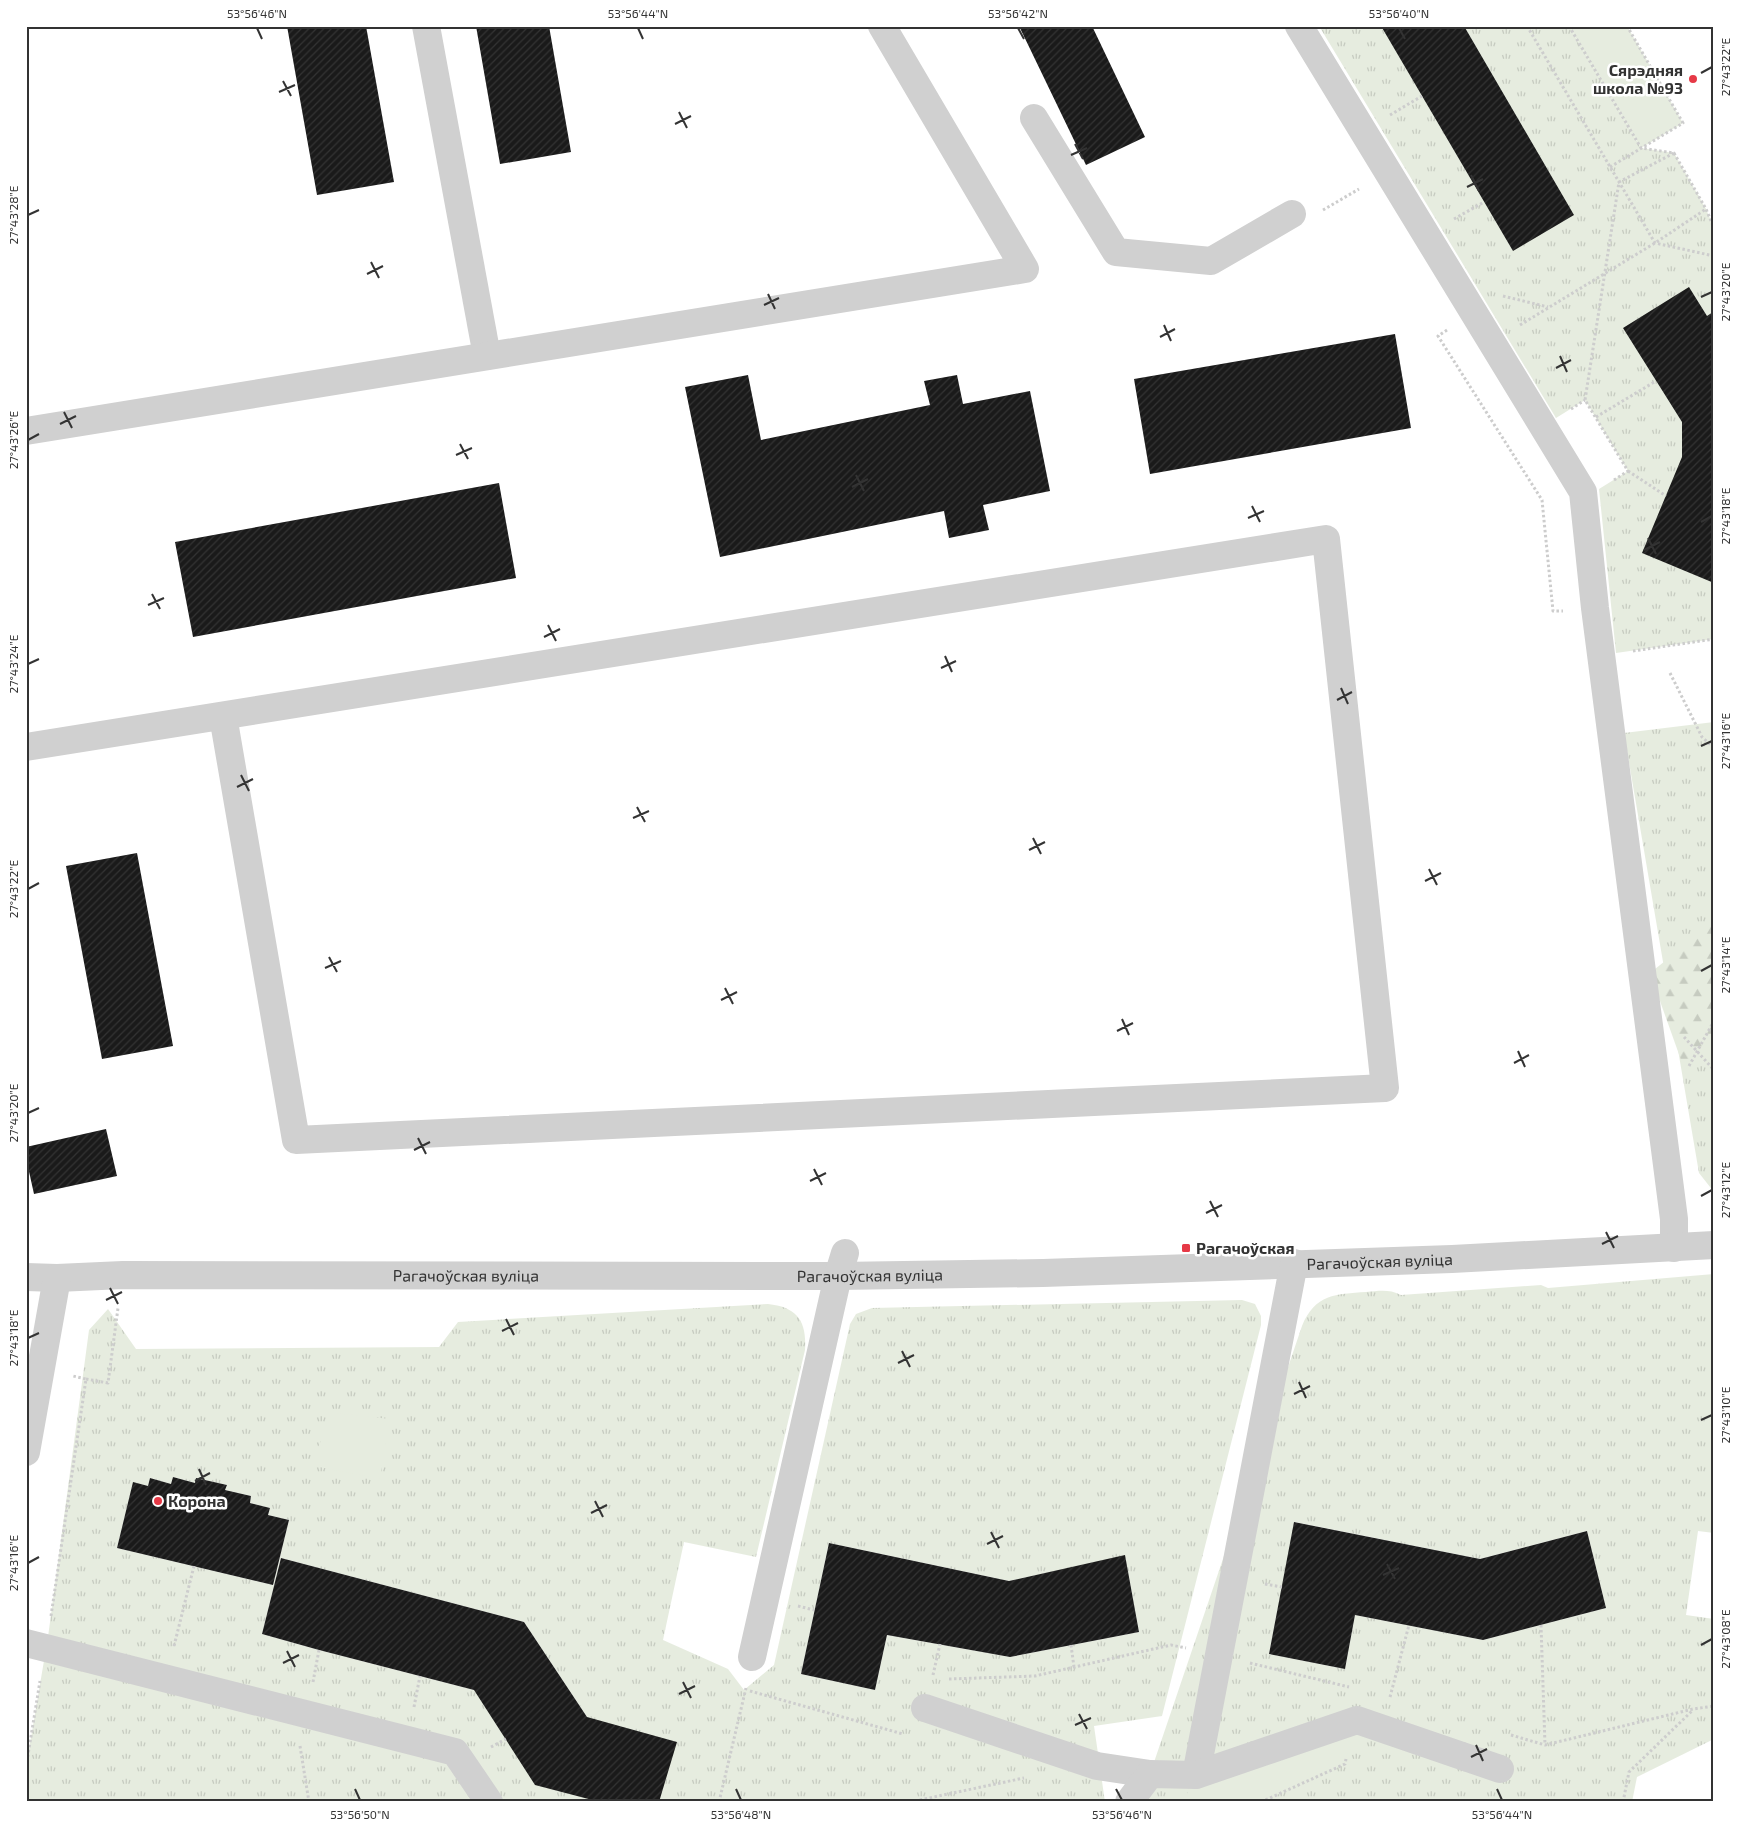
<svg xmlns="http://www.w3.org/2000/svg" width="1740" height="1828" font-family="'Exo 2',sans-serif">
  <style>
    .grass { fill: url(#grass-tufts); fill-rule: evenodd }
    .forest { fill: url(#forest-firs) }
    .park { fill: #e6ecdf }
    .building { fill: url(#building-hatch) }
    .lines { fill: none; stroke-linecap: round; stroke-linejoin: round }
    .path { stroke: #cdcdcd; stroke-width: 3; stroke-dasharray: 2.5 2.5; stroke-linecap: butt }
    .minor { stroke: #d0d0d0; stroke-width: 28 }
    .ticks { fill: none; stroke: #333; stroke-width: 2 }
    .poi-dot { fill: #e63946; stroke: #fff; stroke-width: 2 }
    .labels { text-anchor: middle; stroke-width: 5; stroke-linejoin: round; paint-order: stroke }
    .poi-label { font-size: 16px; font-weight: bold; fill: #333; stroke: #fff; text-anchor: start }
    .street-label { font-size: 16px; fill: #333; stroke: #fff }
    .neatline { fill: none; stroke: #333; stroke-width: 2 }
    .ticks-label { font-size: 12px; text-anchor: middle; fill: #333 }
  </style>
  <defs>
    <pattern id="grass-tufts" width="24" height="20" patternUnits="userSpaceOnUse" patternTransform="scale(1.25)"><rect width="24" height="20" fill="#e6ecdf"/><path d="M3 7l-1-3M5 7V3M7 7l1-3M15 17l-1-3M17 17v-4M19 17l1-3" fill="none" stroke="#c6cbc0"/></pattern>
    <pattern id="forest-firs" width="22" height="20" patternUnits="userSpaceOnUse" patternTransform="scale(1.25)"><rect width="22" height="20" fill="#e6ecdf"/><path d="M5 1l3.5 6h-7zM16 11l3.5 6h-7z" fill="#c6cbc0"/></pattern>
    <pattern id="building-hatch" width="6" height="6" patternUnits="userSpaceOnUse" patternTransform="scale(1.25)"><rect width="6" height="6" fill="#1a1a1a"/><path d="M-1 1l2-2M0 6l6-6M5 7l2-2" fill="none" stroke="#333"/></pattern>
  </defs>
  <rect width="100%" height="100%" fill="#fff"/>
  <path class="grass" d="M1319 26H1569L1641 148 1674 153 1706 209 1714 228V639L1616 653 1599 489 1628 471 1585 400 1556 418Z
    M1714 722V1192L1699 1173 1624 733Z
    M1714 1274V1533L1698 1531 1686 1615 1714 1619V1739L1637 1777 1632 1802H1129L1150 1774 1302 1326C1315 1294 1336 1294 1366 1292 1379 1291 1389 1289 1401 1295L1541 1285 1548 1288ZM1295 1522 1480 1559 1587 1531 1606 1608 1483 1640 1355 1615 1345 1669 1269 1654Z
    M1242 1300 1255 1304 1261 1316V1325L1162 1716 1094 1726 1105 1802H659L587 1717 524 1622 281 1558 262 1634 319 1650 474 1690 600 1802H26V1767L48 1637 89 1330 108 1309 136 1349 439 1347 458 1322 768 1304C797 1307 807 1321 805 1350L756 1557 684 1542 663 1640 728 1669 744 1690 774 1665 850 1324 856 1314 872 1308ZM173 1477 195 1483 196 1478 227 1485 225 1490 251 1496 250 1503 270 1508 268 1515 289 1520 273 1585 117 1548 133 1483 148 1486 150 1478 171 1484ZM829 1543 1009 1581 1125 1556 1139 1632 1010 1657 887 1635 875 1690 801 1674Z"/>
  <path class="forest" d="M1714 922V1044L1686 1074 1650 973Z"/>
  <path class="park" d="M1569 26H1627L1683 123 1641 148Z
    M335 1413 390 1419 380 1479 309 1465Z
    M1357 1720 1345 1764 1261 1802H1183L1196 1775Z"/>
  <path class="building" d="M287 26H366L394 182 317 195Z
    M476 26H549L571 152 500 164Z
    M1019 26H1092L1145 137 1086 165Z
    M1381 26H1464L1574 215 1513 251Z
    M1689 287 1707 316 1713 312 1714 314V583L1642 553 1682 457V422L1623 328Z
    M1395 334 1411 428 1150 474 1134 379Z
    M748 375 761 440 930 405 924 381 957 375 963 404 1030 391 1050 491 983 505 989 530 949 538 944 511 720 557 685 387Z
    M499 483 516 578 193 637 175 542Z
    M137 853 173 1046 102 1059 66 866Z
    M106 1129 117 1176 34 1194 26 1158V1147Z
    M173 1477 195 1483 196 1478 227 1485 225 1490 251 1496 250 1503 270 1508 268 1515 289 1520 273 1585 117 1548 133 1482 148 1486 150 1478 171 1484Z
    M1294 1522 1480 1559 1587 1531 1606 1608 1483 1640 1355 1615 1345 1669 1269 1654Z
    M829 1543 1009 1581 1125 1555 1139 1632 1010 1657 887 1635 875 1690 801 1674Z
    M281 1558 524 1622 587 1717 677 1742 659 1802H600L535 1785 474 1690 319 1650 262 1634Z"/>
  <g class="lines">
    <path class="path" d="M1527 26 1655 243 1714 256
      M1569 26 1641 148 1674 153 1706 209 1714 228
      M1390 115 1422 96
      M1610 167 1683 123 1627 26
      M1323 210 1359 189
      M1454 219 1484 202
      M1503 296 1548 307
      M1520 325 1655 243 1706 209
      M1447 330 1438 336 1542 500 1553 611H1563
      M1571 409 1585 400
      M1596 417 1656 381
      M1628 471 1666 496
      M1614 480 1628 471 1585 400 1619 182 1674 153
      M1633 651 1714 639
      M1670 673 1702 737 1714 748
      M1684 1037 1714 1070
      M1689 1066 1714 1021
      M86 1379 108 1383 118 1308
      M1265 1584 1282 1587
      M798 1606 814 1610
      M51 1616 86 1379 73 1376
      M1541 1625 1545 1745
      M1071 1645 1074 1667
      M174 1646 194 1566
      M1250 1663 1349 1687
      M933 1675 940 1644
      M949 1679 1035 1676 1171 1645 1186 1648
      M313 1682 319 1650
      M750 1691 903 1734
      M1390 1697 1409 1625
      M414 1707 420 1676
      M1511 1735 1545 1745 1693 1709 1714 1706
      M300 1746 309 1802
      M491 1747 506 1739
      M26 1767 40 1681
      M588 1802 589 1799
      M719 1802 746 1688
      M910 1802 1024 1778
      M1261 1802 1345 1764 1346 1759
      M1623 1802 1629 1772 1693 1710"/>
    <g class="minor">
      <path d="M426 26 487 356"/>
      <path d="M1299 26 1583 492 1595 608 1674 1219V1248"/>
      <path d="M1034 118 1116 252 1211 261 1292 214"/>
      <path d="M26 431 1025 269 882 26"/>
      <path d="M26 747 1326 539 1385 1088 296 1140 223 716"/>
      <path id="s1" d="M26 1277 57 1278 123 1275 838 1276 1043 1273 1452 1259 1714 1245"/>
      <path d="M26 1452 57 1278"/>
      <path d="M26 1643 455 1752 489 1802"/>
      <path d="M752 1657 838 1276 845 1253"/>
      <path d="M925 1708 1097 1766 1150 1774"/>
      <path d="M1196 1775 1294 1263"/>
      <path d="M1129 1802 1150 1774 1196 1775 1357 1720 1500 1769"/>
    </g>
  </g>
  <path class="ticks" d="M257 28 262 39M638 28 643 39M1018 28 1024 39M1399 28 1405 39M1701 73 1712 67M283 81 291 96M279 92 295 85M679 112 687 128M675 124 691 116M1075 144 1083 159M1071 155 1087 148M1471 175 1479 191M1467 187 1483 179M28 215 39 210M371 262 379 278M367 274 383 266M768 294 775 309M1701 297 1712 292M764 305 779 298M1164 325 1171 341M1160 337 1175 329M1560 356 1567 372M1556 368 1571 360M64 412 72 428M60 424 76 416M28 440 39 434M460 444 468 459M456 455 472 448M856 475 864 491M852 487 868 479M1252 506 1260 522M1248 518 1264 511M1701 522 1712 516M1648 538 1656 554M1644 550 1660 542M152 594 160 609M148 605 164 598M548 625 556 641M544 637 560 629M945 656 952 672M28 664 39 659M941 668 956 661M1341 688 1348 704M1337 700 1352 692M1701 746 1712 741M241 775 249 791M237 787 253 779M637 807 645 822M633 818 649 811M1033 838 1041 854M1029 850 1045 842M1429 869 1437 885M1425 881 1441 873M28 889 39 883M329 957 337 972M325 968 341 961M1701 971 1712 965M725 988 733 1004M721 1000 737 992M1122 1019 1129 1035M1117 1031 1133 1023M1518 1051 1525 1067M1514 1063 1529 1055M28 1113 39 1108M418 1138 426 1154M414 1150 430 1142M814 1169 822 1185M810 1181 826 1173M1701 1196 1712 1190M1210 1201 1218 1217M1206 1213 1222 1205M1606 1232 1614 1248M1602 1244 1618 1236M110 1288 118 1304M106 1300 122 1292M506 1319 514 1335M502 1331 518 1323M28 1338 39 1333M902 1351 910 1367M898 1363 914 1355M1299 1382 1306 1398M1294 1394 1310 1386M1701 1420 1712 1415M199 1469 206 1485M195 1481 210 1473M595 1501 603 1517M591 1513 607 1505M991 1532 999 1548M987 1544 1003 1536M28 1563 39 1557M1387 1564 1395 1579M1383 1575 1399 1568M1701 1645 1712 1639M287 1651 295 1667M283 1663 299 1655M683 1682 691 1698M679 1694 695 1686M1079 1714 1087 1729M1075 1725 1091 1718M1476 1745 1483 1761M1471 1757 1487 1749M355 1789 360 1800M736 1789 741 1800M1116 1789 1122 1800M1497 1789 1502 1800"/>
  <g class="poi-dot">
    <circle cx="1693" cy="79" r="5"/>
    <rect x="1181" y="1243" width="10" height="10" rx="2.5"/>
    <circle cx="158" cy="1501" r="5"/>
  </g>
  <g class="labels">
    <g class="poi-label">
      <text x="1683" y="76" text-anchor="end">Сярэдняя<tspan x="1683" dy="18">школа №93</tspan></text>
      <text x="1196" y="1254">Рагачоўская</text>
      <text x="168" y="1507">Корона</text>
    </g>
    <g class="street-label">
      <text dy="6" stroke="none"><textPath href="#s1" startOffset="1354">Рагачоўская вуліца</textPath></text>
      <text dy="6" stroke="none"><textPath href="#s1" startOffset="440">Рагачоўская вуліца</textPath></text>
      <text dy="6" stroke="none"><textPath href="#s1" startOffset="844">Рагачоўская вуліца</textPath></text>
    </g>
  </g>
  <rect width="1740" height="1828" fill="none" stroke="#ffffff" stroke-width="55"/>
  <rect x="28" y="28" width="1684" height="1772" class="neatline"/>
  <g class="ticks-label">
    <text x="257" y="18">53°56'46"N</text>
    <text x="638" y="18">53°56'44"N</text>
    <text x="1018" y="18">53°56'42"N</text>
    <text x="1399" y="18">53°56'40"N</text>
    <text transform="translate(1726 67) rotate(-90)" y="4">27°43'22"E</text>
    <text transform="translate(14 215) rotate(-90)" y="4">27°43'28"E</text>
    <text transform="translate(1726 292) rotate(-90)" y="4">27°43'20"E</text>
    <text transform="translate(14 440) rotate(-90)" y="4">27°43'26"E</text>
    <text transform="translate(1726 516) rotate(-90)" y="4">27°43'18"E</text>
    <text transform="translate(14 664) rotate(-90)" y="4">27°43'24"E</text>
    <text transform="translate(1726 741) rotate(-90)" y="4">27°43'16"E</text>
    <text transform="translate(14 889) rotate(-90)" y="4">27°43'22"E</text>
    <text transform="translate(1726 965) rotate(-90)" y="4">27°43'14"E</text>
    <text transform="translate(14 1113) rotate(-90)" y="4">27°43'20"E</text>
    <text transform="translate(1726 1190) rotate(-90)" y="4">27°43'12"E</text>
    <text transform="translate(14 1338) rotate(-90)" y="4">27°43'18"E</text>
    <text transform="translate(1726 1415) rotate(-90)" y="4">27°43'10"E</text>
    <text transform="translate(14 1563) rotate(-90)" y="4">27°43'16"E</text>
    <text transform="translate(1726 1639) rotate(-90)" y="4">27°43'08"E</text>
    <text x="360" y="1819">53°56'50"N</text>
    <text x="741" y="1819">53°56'48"N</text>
    <text x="1122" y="1819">53°56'46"N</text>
    <text x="1502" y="1819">53°56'44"N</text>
  </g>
</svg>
